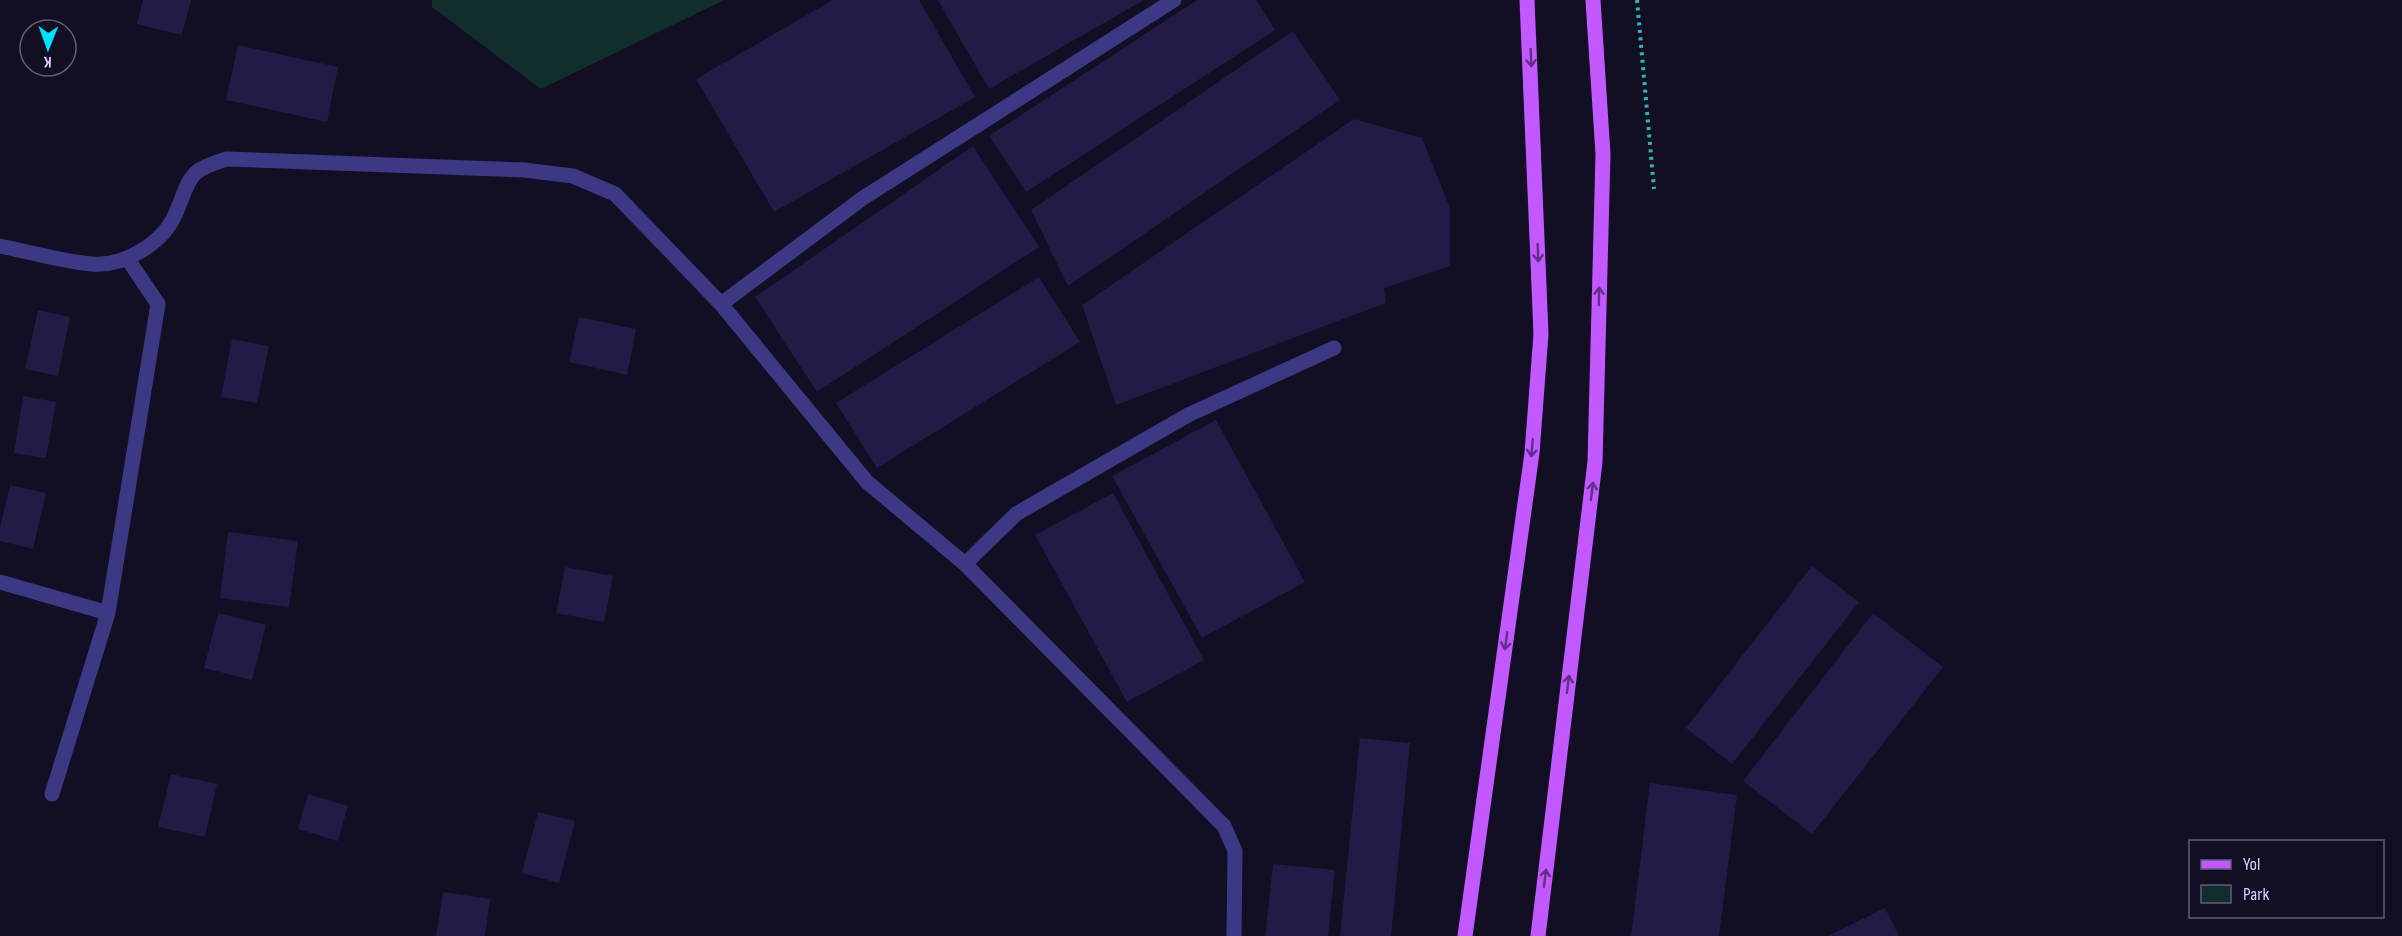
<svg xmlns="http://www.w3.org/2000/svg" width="2402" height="936" font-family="'Sofia Sans Condensed',sans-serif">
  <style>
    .green { fill: #112e2d }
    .building { fill: #231a45 }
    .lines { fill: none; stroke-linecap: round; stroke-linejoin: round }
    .path { stroke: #2db7af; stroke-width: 4; stroke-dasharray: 3 4.5; stroke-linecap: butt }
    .service { stroke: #3c3883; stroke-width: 15 }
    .minor { stroke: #3c3883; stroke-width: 15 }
    .primary { stroke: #c258ff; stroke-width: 15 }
    .oneway { stroke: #612f87 }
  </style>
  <rect width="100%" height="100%" fill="#120e24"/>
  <path class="green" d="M432 0H724L541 89 432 7Z"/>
  <path class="building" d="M143 0H191L182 35 137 24Z
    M833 0H919L975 97 774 212 696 79Z
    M938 0H1144L989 89Z
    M1197 0H1256L1275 30 1026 192 989 136Z
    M1293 31 1340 100 1068 286 1031 210Z
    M238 45 338 67 327 122 226 100Z
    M1354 119 1422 138 1450 208V266L1384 288 1386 303 1116 405 1082 305Z
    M973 146 1039 247 817 392 755 297Z
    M1039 277 1080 342 877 468 836 403Z
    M38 310 70 317 58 376 25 369Z
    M579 317 636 329 627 375 569 362Z
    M232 339 269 346 257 403 221 397Z
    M23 396 56 402 46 458 14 453Z
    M1216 420 1305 582 1202 638 1112 476Z
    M10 485 46 493 33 549 0 541V527Z
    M1113 493 1204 660 1127 702 1035 535Z
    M228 532 298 541 289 607 220 598Z
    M1812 566 1859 602 1732 764 1686 728Z
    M565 567 613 576 604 622 556 613Z
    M218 613 266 625 252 680 204 668Z
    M1873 613 1943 667 1812 834 1743 781Z
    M1360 738 1410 743 1391 936H1340Z
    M171 774 217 784 205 837 158 827Z
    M1650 783 1737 795 1719 936H1631Z
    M308 794 348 806 338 841 298 829Z
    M538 812 575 821 559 883 522 873Z
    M1273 864 1335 870 1328 936H1265Z
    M443 892 490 899 485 936H436Z
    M1885 908 1899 936H1828Z"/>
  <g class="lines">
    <path class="path" d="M1637 0 1654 189"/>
    <path class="service" d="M965 564 1016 514 1188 415 1334 348"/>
    <path class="minor" d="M0 246C30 252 61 261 91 264 123 267 162 244 175 215 191 179 185 171 227 159L524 170 573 176 615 194 721 304 867 482 965 564 1224 826 1235 851 1234 936
      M721 304 863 198 1174 0
      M0 582 108 613
      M52 794 108 613 158 304 127 258"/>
    <path class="primary" d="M1465 936 1532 453 1541 334 1527 0
      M1538 936 1595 462 1603 154 1593 0"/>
  </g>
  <defs><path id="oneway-shaft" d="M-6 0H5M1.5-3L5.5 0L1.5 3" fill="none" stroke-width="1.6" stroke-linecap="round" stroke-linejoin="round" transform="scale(1.5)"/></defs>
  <g class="oneway">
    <use href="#oneway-shaft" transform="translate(1531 58) rotate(88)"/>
    <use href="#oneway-shaft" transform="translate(1538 253) rotate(88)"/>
    <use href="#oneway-shaft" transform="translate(1599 296) rotate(-89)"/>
    <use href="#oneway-shaft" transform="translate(1532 448) rotate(95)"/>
    <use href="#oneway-shaft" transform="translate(1592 491) rotate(-83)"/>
    <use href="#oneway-shaft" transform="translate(1506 641) rotate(98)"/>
    <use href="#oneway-shaft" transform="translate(1568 684) rotate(-83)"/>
    <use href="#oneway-shaft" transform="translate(1545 878) rotate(-83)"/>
  </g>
  <rect x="2189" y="840" width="195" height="78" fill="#120e24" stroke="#605c7c" stroke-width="1.5"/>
  <rect x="2201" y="860" width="30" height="9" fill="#c258ff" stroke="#605c7c" stroke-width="1.5"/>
  <text x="2243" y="870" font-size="18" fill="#d6d1ff">Yol</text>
  <rect x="2201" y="885" width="30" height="18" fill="#112e2d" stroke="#605c7c" stroke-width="1.5"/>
  <text x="2243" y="900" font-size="18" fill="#d6d1ff">Park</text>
  <g transform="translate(48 48) rotate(181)"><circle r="28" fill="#120e24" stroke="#605c7c" stroke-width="1.5"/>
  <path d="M0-4.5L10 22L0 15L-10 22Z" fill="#00e1fc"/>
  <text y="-9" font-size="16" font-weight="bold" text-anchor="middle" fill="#d6d1ff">K</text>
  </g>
</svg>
